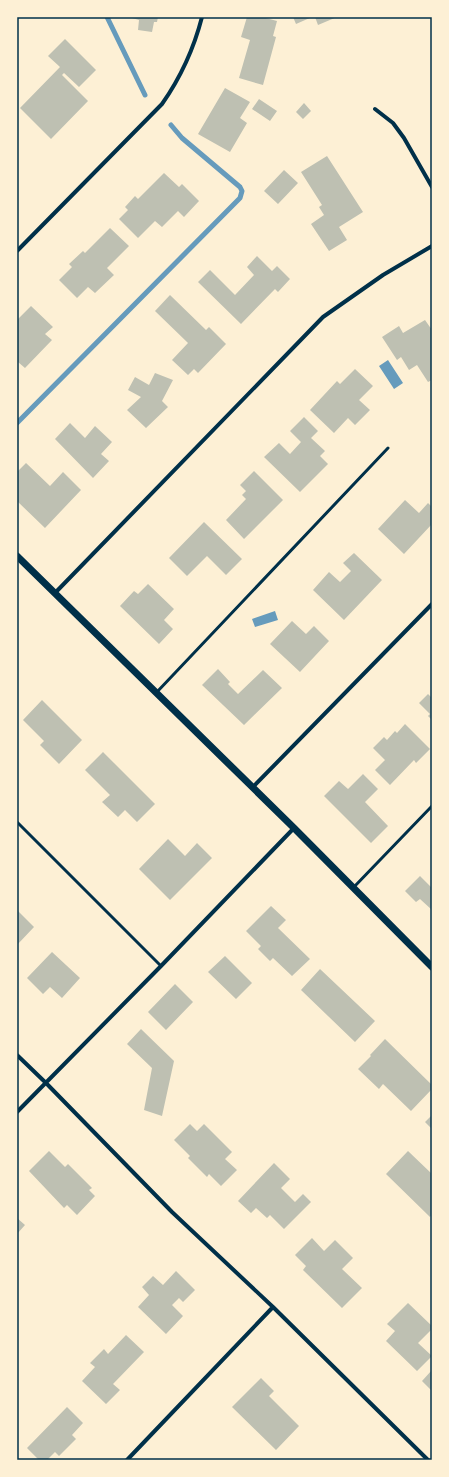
<svg xmlns="http://www.w3.org/2000/svg" width="449" height="1477" font-family="Cabin,sans-serif">
  <style>
    .water { fill: #669bbc }
    .lines { fill: none; stroke-linecap: round; stroke-linejoin: round }
    .stream { stroke: #669bbc; stroke-width: 5 }
    .building { fill: #bec0b2 }
    .service { stroke: #003049; stroke-width: 3 }
    .minor { stroke: #003049; stroke-width: 4 }
    .tertiary { stroke: #003049; stroke-width: 7 }
    .neatline { fill: none; stroke: #003049; stroke-width: 1.5 }
  </style>
  <rect width="100%" height="100%" fill="#fdf0d5"/>
  <path class="water" d="M388 360 403 383 394 389 379 366Z
    M275 611 278 620 255 627 252 619Z"/>
  <g class="lines">
    <path class="stream" d="M107 17 145 95
      M17 423 240 198 242 191 240 187 182 138 171 125"/>
  </g>
  <path class="building" d="M132 17H158L157 22H154L152 32 138 30 139 20 132 18Z
    M247 17H262L277 21 273 36 276 37 263 85 239 78 250 40 241 37Z
    M293 17H312L296 24Z
    M315 17H337L318 25Z
    M65 39 96 70 79 87 64 73 62 75 88 101 51 139 20 108 60 67 48 56Z
    M225 88 250 102 240 118 247 123 230 152 198 134Z
    M259 99 277 111 270 121 252 109Z
    M304 103 311 111 303 119 296 112Z
    M327 156 363 212 339 227 347 240 329 251 311 224 324 215 319 207 322 205 301 172Z
    M284 170 298 183 278 204 264 191Z
    M164 173 179 187 182 184 199 201 184 217 178 211 162 227 155 221 138 238 119 219 128 210 125 207 135 196 138 199Z
    M110 228 129 246 107 268 114 275 95 293 88 287 77 298 59 280 72 267 69 264 83 251 85 253Z
    M257 256 272 271 277 266 290 279 278 292 275 289 241 324 198 282 210 270 235 295 254 275 247 267Z
    M170 295 206 330 209 327 226 344 198 373 194 369 188 375 172 360 188 343 155 311Z
    M31 306 53 327 45 334 52 340 25 368 18 362 17 363V320Z
    M425 320 432 330V380L428 382 417 365 409 370 401 357 397 360 382 337 399 326 403 333Z
    M355 369 373 386 359 400 370 410 355 425 348 418 334 433 310 410 337 381 340 384Z
    M155 373 173 380 162 401 168 407 146 428 127 410 141 397 128 390 135 377 149 385Z
    M304 417 318 431 311 438 325 451 320 456 328 464 300 492 264 457 279 443 290 454 301 442 290 431Z
    M70 423 85 438 95 426 112 442 101 454 109 461 93 478 55 439Z
    M26 463 50 486 63 472 81 490 45 528 17 501V472Z
    M254 471 283 500 244 539 226 520 246 499 242 495 246 491 240 485Z
    M405 500 419 513 428 503 432 507V524L404 554 378 529Z
    M204 522 242 559 226 575 207 556 187 576 169 558Z
    M354 553 382 580 344 620 313 590 329 572 340 582 351 571 343 563Z
    M148 584 174 609 164 620 173 629 159 644 120 606 134 591 138 594Z
    M292 621 306 634 314 626 329 641 300 672 270 644Z
    M218 669 230 682 228 684 238 694 263 670 282 688 244 725 202 685Z
    M428 694 432 698V720L428 716 430 714 419 703Z
    M42 700 82 740 59 764 40 745 44 741 23 720Z
    M405 724 430 749 416 763 414 760 390 785 375 770 385 760 373 748 384 737 387 740 395 731 397 733Z
    M103 752 155 804 137 822 125 810 118 817 102 802 110 795 85 770Z
    M363 774 378 789 365 802 388 826 371 843 324 796 339 781 348 789Z
    M168 839 185 856 197 843 212 858 170 900 139 869Z
    M420 876 432 888V910L420 899 416 902 405 891Z
    M271 906 286 920 278 928 310 959 292 976 273 958 270 961 258 949 261 946 246 931Z
    M17 910 34 927 17 945Z
    M52 952 80 978 62 998 50 987 43 994 27 978Z
    M225 956 252 983 236 999 208 972Z
    M320 969 375 1021 355 1042 301 990Z
    M175 984 193 1002 166 1030 148 1012Z
    M141 1029 174 1061 162 1116 144 1110 152 1068 127 1044Z
    M385 1039 432 1085V1089L411 1111 383 1084 379 1089 358 1069 371 1056 370 1055Z
    M432 1115V1129L425 1122Z
    M190 1124 197 1131 204 1124 232 1152 225 1159 237 1170 221 1186 209 1174 207 1177 188 1158 190 1156 174 1140Z
    M49 1151 65 1167 68 1164 92 1188 89 1190 95 1196 77 1215 67 1205 64 1208 29 1171Z
    M408 1151 432 1174V1214L430 1217 386 1174Z
    M274 1163 290 1179 281 1188 295 1202 303 1194 311 1202 284 1229 270 1215 267 1218 256 1208 251 1213 238 1201Z
    M17 1218 25 1225 17 1234Z
    M312 1238 324 1251 335 1240 353 1258 342 1269 362 1288 342 1308 303 1270 306 1266 295 1255Z
    M176 1271 195 1290 183 1302 179 1298 172 1305 183 1316 166 1334 138 1307 149 1295 142 1287 153 1276 163 1285Z
    M408 1303 432 1326V1329L418 1343 432 1356 417 1371 386 1341 395 1331 387 1324Z
    M126 1335 144 1352 113 1384 120 1390 106 1404 82 1381 95 1367 90 1363 104 1349 108 1354Z
    M432 1370V1391L422 1381Z
    M261 1378 274 1391 269 1396 299 1426 276 1450 232 1407Z
    M67 1407 83 1423 72 1435 76 1439 59 1456 55 1452 47 1460H39L27 1448Z"/>
  <g class="lines">
    <path class="service" d="M156 693 388 448
      M17 822 161 966
      M353 888 432 806"/>
    <path class="minor" d="M375 109 393 123 404 138 432 187
      M17 251 162 104C181 77 194 48 202 17
      M55 593 323 317 383 275 432 246
      M252 788 432 604
      M17 1055 46 1083 172 1212 273 1307 428 1460
      M17 1112 161 966 294 828
      M127 1460 273 1307"/>
    <path class="tertiary" d="M17 556 294 828 432 967"/>
  </g>
  <rect width="449" height="1477" fill="none" stroke="#fdf0d5" stroke-width="36"/>
  <rect x="18" y="18" width="413" height="1441" class="neatline"/>
</svg>
